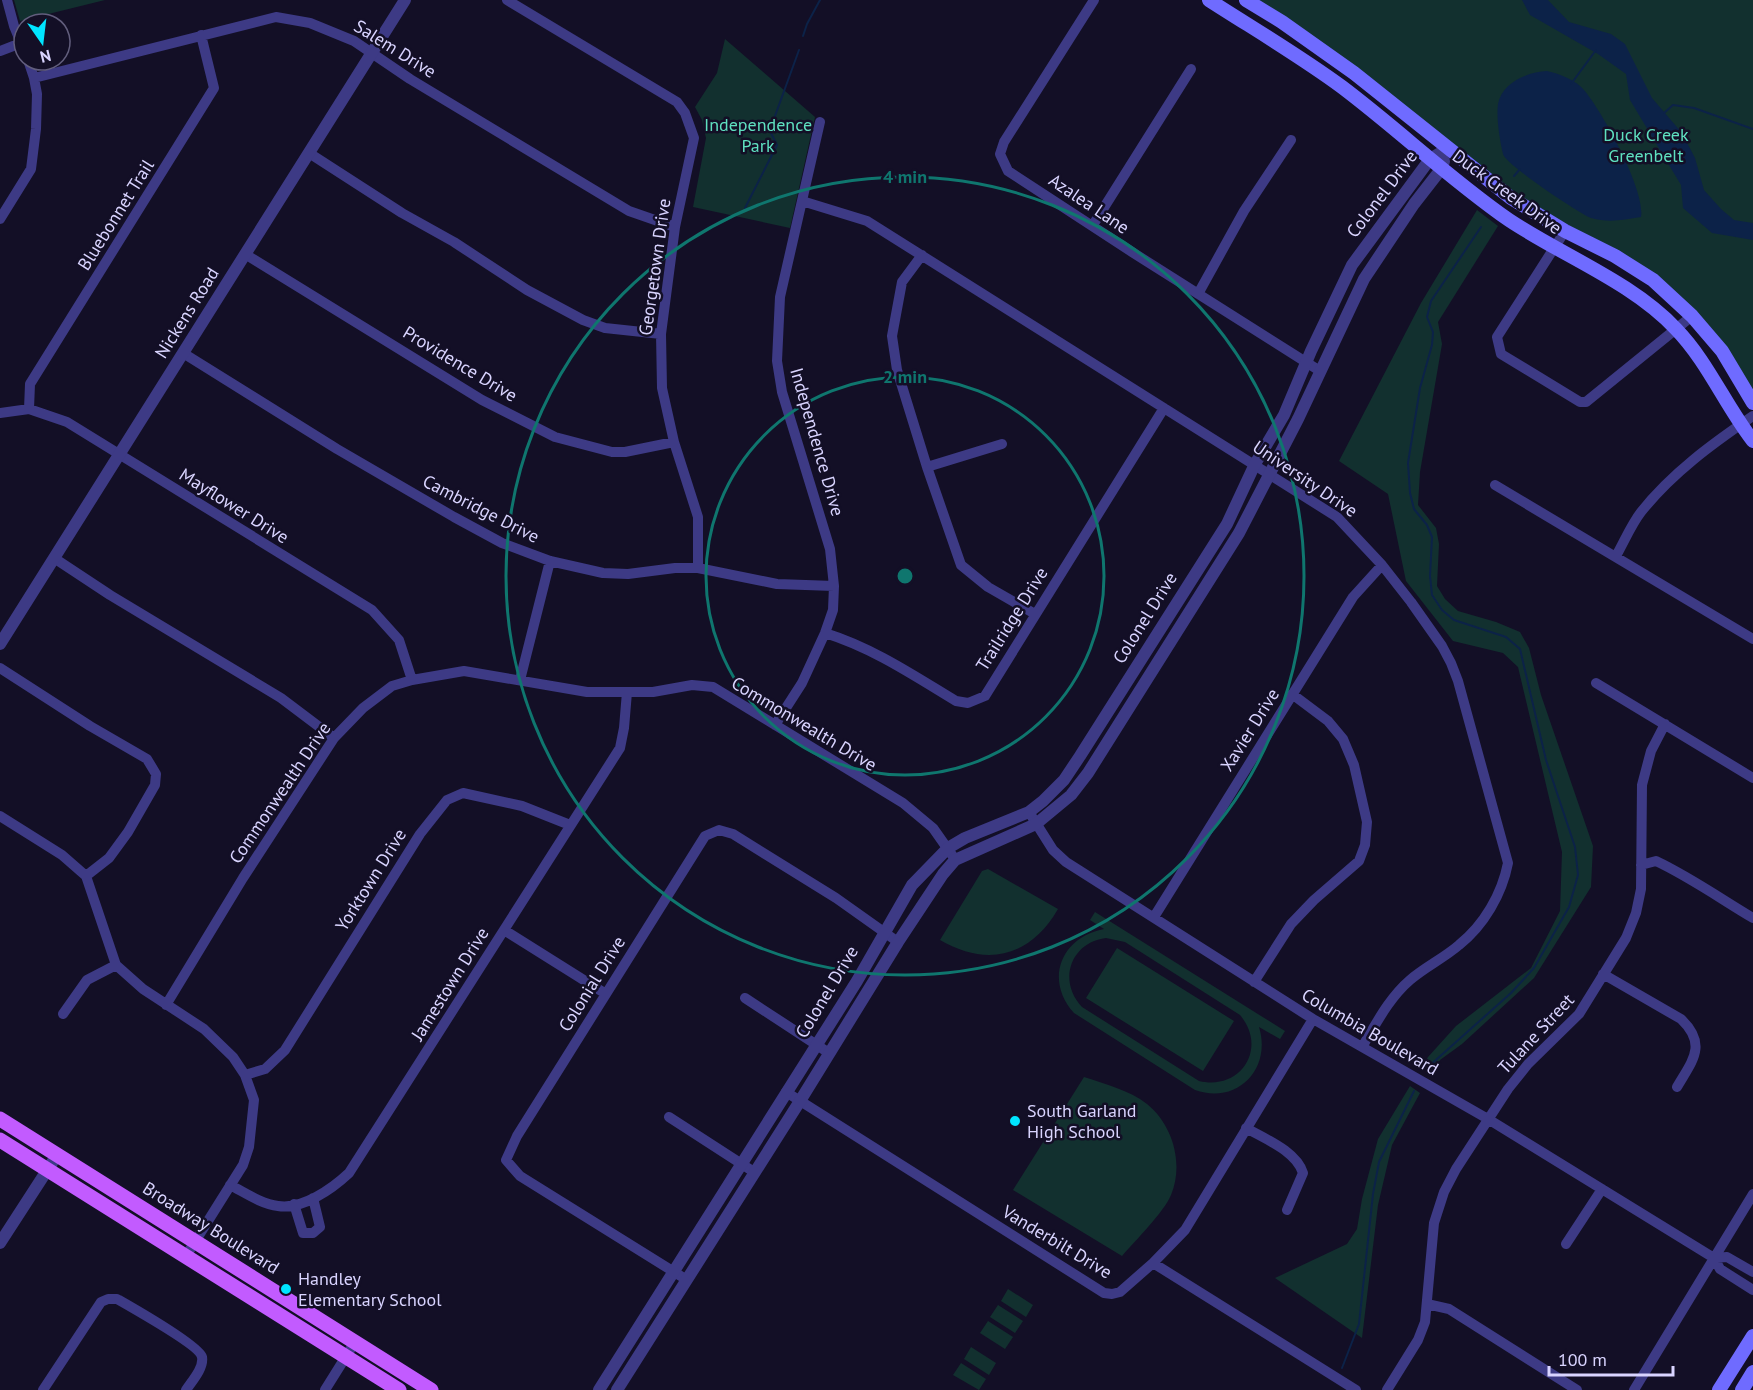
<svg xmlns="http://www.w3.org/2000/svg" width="1753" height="1390" font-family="'PT Sans',sans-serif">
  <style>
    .green { fill: #12302f; fill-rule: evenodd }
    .water { fill: #0c2248 }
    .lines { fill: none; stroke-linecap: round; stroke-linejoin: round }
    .stream { stroke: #0c2248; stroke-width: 2 }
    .minor { stroke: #3d3a85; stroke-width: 10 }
    .tertiary { stroke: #3d3a85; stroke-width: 12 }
    .secondary { stroke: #6f6bff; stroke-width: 14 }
    .primary { stroke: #c25bff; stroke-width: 15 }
    .ring { fill: none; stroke: #0f766e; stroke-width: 3 }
    .poi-dot { fill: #00e5ff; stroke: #130f26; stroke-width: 2 }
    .labels { text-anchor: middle; stroke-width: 5; stroke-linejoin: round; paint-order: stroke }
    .street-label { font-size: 18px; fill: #d9d4ff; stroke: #130f26 }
    .park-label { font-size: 18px; fill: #5fe0c0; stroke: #130f26 }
    .poi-label { font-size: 18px; fill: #d9d4ff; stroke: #130f26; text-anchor: start }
    .centre { fill: #0f766e; stroke: #130f26; stroke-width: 3 }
    .ring-label { font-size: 18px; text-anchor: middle; font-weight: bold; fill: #0f766e; stroke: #130f26; stroke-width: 5; stroke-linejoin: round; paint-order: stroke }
  </style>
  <rect width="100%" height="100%" fill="#130f26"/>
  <path class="green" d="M14 0H105L20 21Z
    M1258 0H1753V397L1693 314 1515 193Z
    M725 39 815 117 790 228 693 207 706 138 702 120 695 107 717 73Z
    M1477 210 1498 226 1438 322 1442 344 1420 472 1418 505 1436 528 1439 544 1437 586 1445 599 1458 611 1496 622 1520 632 1529 648 1541 695 1593 846 1591 887 1534 978 1462 1044 1440 1060 1432 1073 1422 1067 1428 1057 1456 1026 1531 968 1560 911 1562 852 1518 667 1503 653 1453 641 1406 581 1388 494 1339 461 1421 303Z
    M988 869 1058 909C1031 956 988 968 940 940L982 871Z
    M1095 912 1285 1031 1280 1039 1259 1027C1272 1069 1237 1105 1195 1090L1074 1013C1044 980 1061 937 1104 929L1090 920ZM1106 938 1125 942 1240 1015C1268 1048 1241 1091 1199 1081L1082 1007C1057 981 1071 942 1106 938Z
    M1117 948 1234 1021 1203 1071 1086 998Z
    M1084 1077C1105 1084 1129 1090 1147 1104 1173 1125 1184 1164 1171 1195 1164 1212 1135 1241 1122 1256L1013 1190Z
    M1410 1086 1420 1093 1392 1145 1378 1205 1362 1338 1275 1278 1347 1244 1357 1229 1362 1199 1378 1139Z
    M1008 1289 1033 1305 1026 1317 1001 1301Z
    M998 1305 1023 1321 1015 1333 990 1317Z
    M988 1321 1013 1337 1005 1349 980 1333Z
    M971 1347 996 1363 989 1375 964 1359Z
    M961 1363 986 1379 979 1390 953 1375Z"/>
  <path class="water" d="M1522 0H1548L1569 22 1611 34 1625 44 1652 98 1682 133 1695 158 1704 190 1721 209 1734 220 1753 223V240L1712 233 1683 208 1681 185 1630 100 1626 74 1598 54 1530 15Z
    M1547 71C1560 74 1576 80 1584 90 1602 111 1646 191 1641 217 1623 220 1609 223 1591 218 1580 214 1505 164 1503 154 1500 141 1496 118 1498 104 1502 82 1528 72 1547 71Z"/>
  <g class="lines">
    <path class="stream" d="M803 36 807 24 820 0
      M1571 84 1596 50
      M1664 113 1673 105 1694 108 1753 129
      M1514 176 1520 169
      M745 208 777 145 771 133 775 116 799 50
      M1428 1067 1511 993 1534 968 1569 907 1578 875 1575 847 1546 760 1520 649 1506 637 1454 620 1442 610 1432 595 1430 576 1432 537 1427 525 1414 509 1410 493 1408 463 1420 388 1432 345 1433 332 1427 317 1431 301 1481 227
      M1342 1368 1359 1324 1373 1194 1379 1162 1414 1091"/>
    <path class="minor" d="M7 0 14 26 24 50
      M507 0 677 102 685 113 694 138 675 227 661 334 662 388 674 442 698 517V568
      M1094 0 1004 142 1000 154 1008 171 1132 252 1320 371
      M0 51 21 43
      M34 78 276 17 310 23 354 41 410 79 629 211 675 227
      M309 153 402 213 454 242 527 290 583 320 605 328 661 334
      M802 201 867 221 1337 517 1382 565 1411 602 1442 646 1451 663 1458 681 1508 863C1502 894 1484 925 1459 945 1444 958 1425 967 1410 980 1389 998 1376 1024 1362 1047
      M0 219 31 169 36 129 37 94 34 78 28 60
      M1093 225 1191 69
      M1565 231 1497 337 1501 354 1580 402H1586L1692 316
      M245 254 482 400 555 437 612 452H625L674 442
      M922 255 902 282 892 336 897 370 927 467 961 565 988 587 1035 614
      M1198 294 1244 211 1291 140
      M183 353 337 449 454 517 502 543 550 561 603 573 628 574 675 568H698L777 584 834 586
      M29 409 30 384 214 88 201 35
      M0 413 29 409 67 422 372 610 399 640 412 680
      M927 467 1002 444
      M1495 485 1753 639
      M1616 556C1624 542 1631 525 1641 512 1672 473 1712 444 1753 416
      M54 558 110 595 281 698 334 738
      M825 633C873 648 913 675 956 701L968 703 985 696 1164 408
      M0 668 90 726 147 759 156 774 155 785 128 832 109 858 86 876
      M520 680 550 561
      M1596 683 1753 778
      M775 725 802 683 825 633 833 610 834 586 830 549 782 392 777 361 780 297 820 122
      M1029 812 1053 850 1066 862 1313 1019 1488 1119 1714 1258
      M0 816 62 855 86 876 116 965 143 989 204 1029 233 1057 245 1075 254 1100 249 1147 243 1165 186 1256
      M1641 865 1656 861C1690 877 1721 899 1753 918
      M1154 917 1353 597 1382 565
      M504 930 606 994
      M1603 974 1681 1019C1708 1045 1692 1061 1677 1087
      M1254 982 1291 924 1314 900 1359 861 1365 845 1367 822 1354 765 1343 739 1328 721 1292 694
      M745 998 829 1053
      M166 1005 243 878 334 738 363 708 392 686 412 680 464 671 587 692H653L692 685 713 687 903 803 933 828 952 855
      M63 1014 87 980 116 965
      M245 1075 265 1069 285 1050 420 834 447 800 463 793 522 806 570 825
      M786 1092 1104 1293 1112 1294 1120 1292 1153 1263 1185 1230 1313 1019
      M669 1117 754 1172
      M1246 1128C1265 1139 1296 1151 1303 1173L1287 1210
      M230 1185C244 1192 261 1204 278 1206 302 1210 332 1189 349 1173L620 748 624 728 627 692
      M294 1204 303 1233H313L320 1227 313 1198
      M1566 1244 1602 1189
      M1153 1263 1356 1390
      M1753 1272 1727 1257 1714 1258 1720 1269 1753 1290
      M687 1280 520 1176 506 1160 517 1136 705 836 719 830 733 834 836 898 898 942
      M1427 1304 1449 1309 1577 1390
      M43 1390 101 1302 108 1299H117C131 1307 200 1346 202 1357 204 1368 192 1381 186 1390
      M325 1390 355 1342
      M1387 1390 1418 1340 1425 1322 1434 1223 1444 1192 1456 1169 1508 1089 1528 1064 1579 1014 1626 938 1636 913 1641 889 1642 785 1651 751 1665 724
      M1634 1390 1753 1194"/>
    <path class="tertiary" d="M0 644 405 0
      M0 1243 57 1155
      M599 1390 857 981 912 885 948 848 965 838 1029 812 1043 801 1064 780 1080 756 1227 524 1255 464 1284 415 1311 351 1352 265 1430 159 1448 148
      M617 1390 800 1101 898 942 943 874 955 860 1036 824 1071 795 1088 773 1239 533 1298 419 1364 279 1414 204 1442 168 1444 161"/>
    <path class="secondary" d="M1209 0C1254 29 1300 56 1342 87 1399 130 1451 180 1509 220 1563 256 1632 282 1676 329 1708 362 1725 405 1753 441
      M1246 0 1282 22 1354 73 1511 198 1565 231 1615 256 1653 280 1692 316 1722 351 1753 403
      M1719 1390 1753 1336
      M1742 1390 1753 1372"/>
    <path class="primary" d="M0 1119 431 1390
      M0 1140 399 1390"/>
  </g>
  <g class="ring">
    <circle cx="905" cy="576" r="199"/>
    <circle cx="905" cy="576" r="399"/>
  </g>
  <g class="poi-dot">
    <circle cx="1015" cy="1121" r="6"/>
    <circle cx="286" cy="1289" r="6"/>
  </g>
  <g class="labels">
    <g class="street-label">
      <text transform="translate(395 49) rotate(32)" y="6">Salem Drive</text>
      <text transform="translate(1507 192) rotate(36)" y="6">Duck Creek Drive</text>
      <text transform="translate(1382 194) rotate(-53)" y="6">Colonel Drive</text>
      <text transform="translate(1089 204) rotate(34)" y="6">Azalea Lane</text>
      <text transform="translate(116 215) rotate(-58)" y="6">Bluebonnet Trail</text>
      <text transform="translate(655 267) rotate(-82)" y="6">Georgetown Drive</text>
      <text transform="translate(187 313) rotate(-58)" y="6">Nickens Road</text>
      <text transform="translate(460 364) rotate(31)" y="6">Providence Drive</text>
      <text transform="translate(817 442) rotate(74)" y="6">Independence Drive</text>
      <text transform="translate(1305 479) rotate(34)" y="6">University Drive</text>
      <text transform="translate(234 506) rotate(32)" y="6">Mayflower Drive</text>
      <text transform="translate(481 509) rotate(27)" y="6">Cambridge Drive</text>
      <text transform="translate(1145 618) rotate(-58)" y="6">Colonel Drive</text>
      <text transform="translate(1012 619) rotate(-58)" y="6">Trailridge Drive</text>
      <text transform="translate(804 724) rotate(31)" y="6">Commonwealth Drive</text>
      <text transform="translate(1250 730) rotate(-58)" y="6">Xavier Drive</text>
      <text transform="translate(280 793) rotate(-56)" y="6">Commonwealth Drive</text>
      <text transform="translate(371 880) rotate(-58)" y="6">Yorktown Drive</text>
      <text transform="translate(450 984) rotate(-58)" y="6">Jamestown Drive</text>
      <text transform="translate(592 984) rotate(-58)" y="6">Colonial Drive</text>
      <text transform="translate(827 992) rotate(-59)" y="6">Colonel Drive</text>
      <text transform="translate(1370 1032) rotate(30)" y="6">Columbia Boulevard</text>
      <text transform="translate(1536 1034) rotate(-47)" y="6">Tulane Street</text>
      <text transform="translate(211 1228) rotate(32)" y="6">Broadway Boulevard</text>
      <text transform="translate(1057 1242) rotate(31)" y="6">Vanderbilt Drive</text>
    </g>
    <g class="park-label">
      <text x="758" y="131">Independence<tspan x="758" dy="21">Park</tspan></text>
      <text x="1646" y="141">Duck Creek<tspan x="1646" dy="21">Greenbelt</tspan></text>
    </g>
    <g class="poi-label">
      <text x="1027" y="1117">South Garland<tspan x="1027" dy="21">High School</tspan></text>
      <text x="298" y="1285">Handley<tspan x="298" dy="21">Elementary School</tspan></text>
    </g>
  </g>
  <circle cx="905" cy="576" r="9" class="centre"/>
  <g class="ring-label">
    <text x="905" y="183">4 min</text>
    <text x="905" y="383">2 min</text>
  </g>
  <g transform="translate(42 42) rotate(166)"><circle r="28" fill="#130f26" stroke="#625e7d" stroke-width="1.5"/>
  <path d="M0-4.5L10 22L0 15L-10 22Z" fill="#00e5ff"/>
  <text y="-9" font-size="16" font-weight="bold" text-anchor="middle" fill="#d9d4ff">N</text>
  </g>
  <path d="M1549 1366v9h124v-9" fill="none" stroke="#d9d4ff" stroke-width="3"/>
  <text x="1558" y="1366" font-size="18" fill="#d9d4ff" stroke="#130f26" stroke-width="4.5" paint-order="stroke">100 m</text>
</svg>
